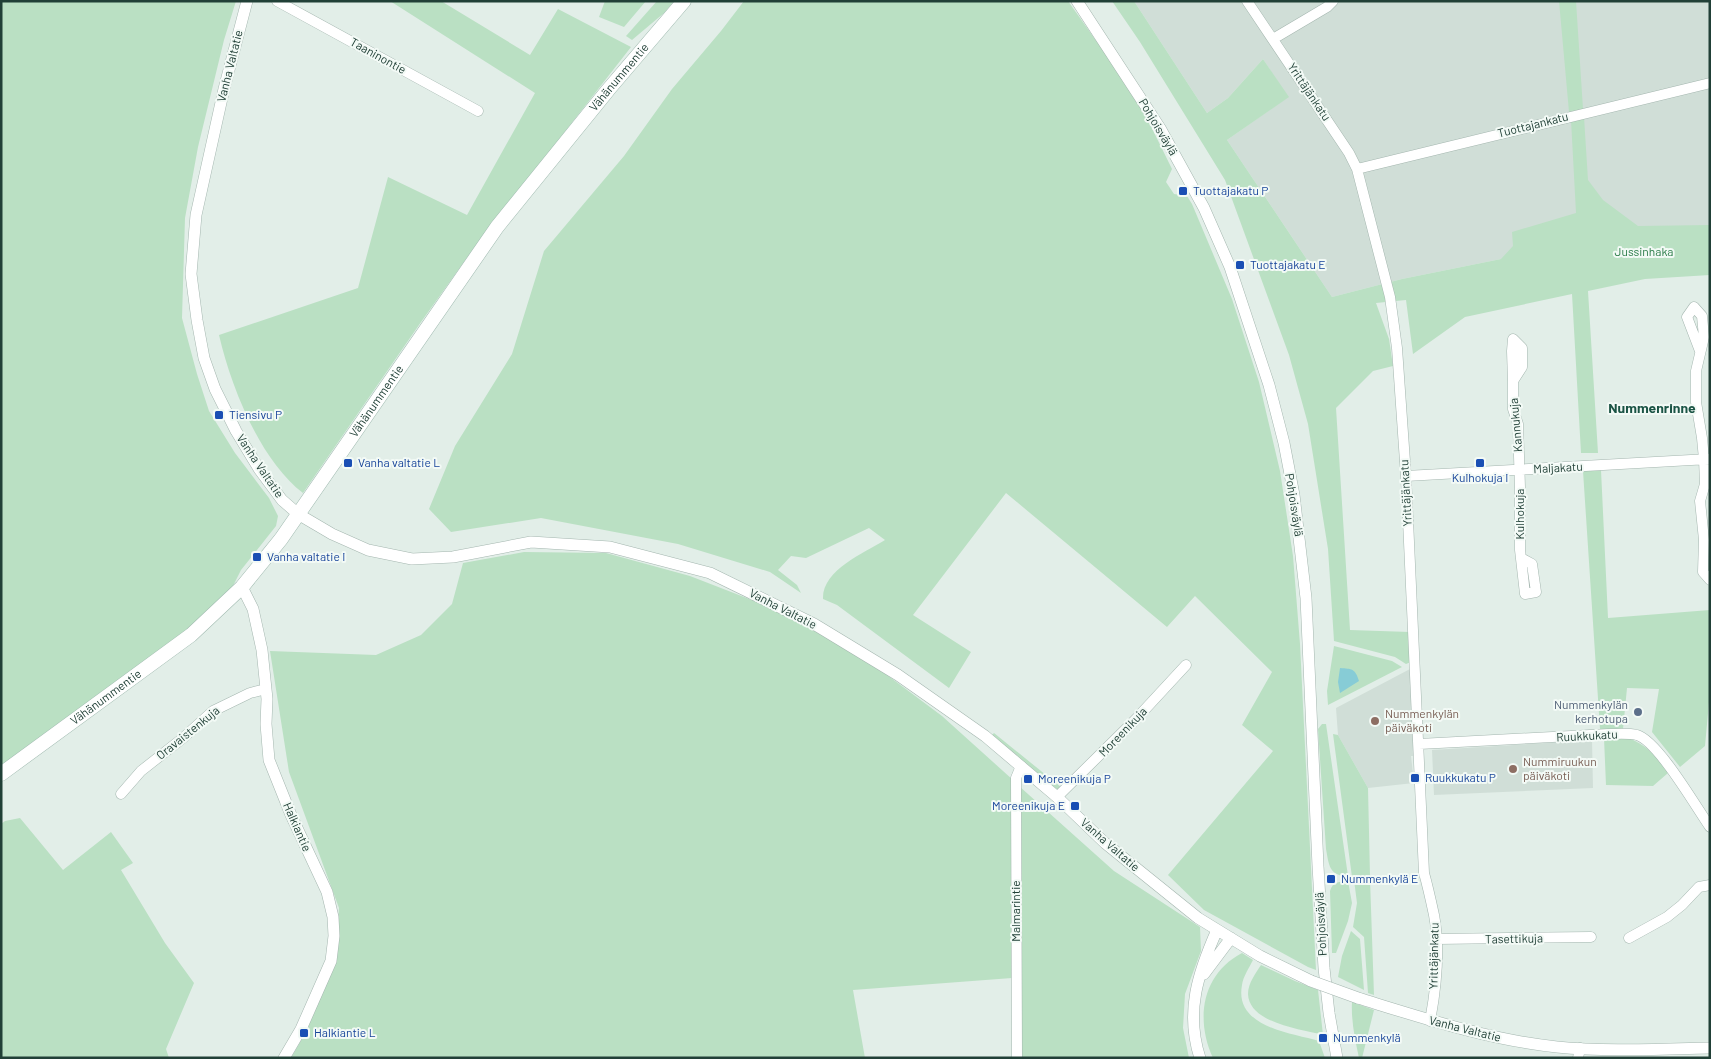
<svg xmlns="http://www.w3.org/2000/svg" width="1711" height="1059" font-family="Barlow,sans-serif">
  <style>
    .built { fill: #d0ded7 }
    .green { fill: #bae0c3 }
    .water { fill: #87ccd6 }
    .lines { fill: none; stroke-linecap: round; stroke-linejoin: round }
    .minor-casing { stroke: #a4b6af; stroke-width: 11 }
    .tertiary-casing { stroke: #a4b6af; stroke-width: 12 }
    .secondary-casing { stroke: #a0bab0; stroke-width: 15 }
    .minor { stroke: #fff; stroke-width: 10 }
    .tertiary { stroke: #fff; stroke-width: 11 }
    .secondary { stroke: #fff; stroke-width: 14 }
    .tertiary-bridge-casing { stroke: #a4b6af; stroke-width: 12; stroke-linecap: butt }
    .tertiary-bridge { stroke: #fff; stroke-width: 11 }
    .transit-dot { fill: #1a4fb4; stroke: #f3faf6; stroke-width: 2 }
    .service-dot { fill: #5c6f8a; stroke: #f3faf6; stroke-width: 2 }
    .education-dot { fill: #8d6e63; stroke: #f3faf6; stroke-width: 2 }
    .labels { text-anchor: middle; stroke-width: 4; stroke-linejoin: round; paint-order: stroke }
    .street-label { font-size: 12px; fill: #214037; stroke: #f3faf6 }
    .transit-label { font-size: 12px; fill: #164399; stroke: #f3faf6; text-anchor: start }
    .park-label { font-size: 12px; fill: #287a46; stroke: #f3faf6 }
    .service-label { font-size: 12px; fill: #4e5e75; stroke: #f3faf6; text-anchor: end }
    .education-label { font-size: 12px; fill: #785e54; stroke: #f3faf6; text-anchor: start }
    .neighbourhood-label { font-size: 14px; font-weight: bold; fill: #1b5445; stroke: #f3faf6 }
  </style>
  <rect width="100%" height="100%" fill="#e2eee8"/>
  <path class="built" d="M1134 1H1710V231L1501 259 1402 279 1332 297 1227 140 1288 97 1263 59 1228 98 1207 113Z
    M1410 669 1414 756H1411L1414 783 1368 788 1338 735 1336 708Z
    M1592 740 1593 788 1434 795 1432 750Z"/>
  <path class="green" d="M1 1H236L224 40 198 147 185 218 182 318 197 374 209 411 235 453 269 498 278 516 276 526 241 570 233 586 186 633 1 767Z
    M390 1H441L530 55 558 9 631 47 471 252 421 322 303 493C260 460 231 387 219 335L358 288 388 177 467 215 535 93Z
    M605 1H646L624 27 599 17Z
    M657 1H674L664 13 632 40 626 36Z
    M744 1H1068L1138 100 1172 169 1166 182 1174 194 1187 196 1192 204 1232 299 1259 382 1280 471 1293 556 1300 644 1316 970 1308 967 1204 910 1168 875 1273 751 1242 725 1272 672 1195 596 1167 627 1006 493 913 615 971 652 949 688 837 605 823 599C822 570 864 553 885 540L869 528 806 558 791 556 778 570 797 585 801 593 770 572 678 544 541 518 451 532 429 509 455 446 512 354 544 251 624 156 672 89 721 31Z
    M1112 1H1134L1207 113 1228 98 1263 59 1289 97 1227 140 1332 297 1402 279 1501 259 1513 246 1512 232 1576 213 1571 120 1584 117 1588 180 1603 200 1638 226 1710 225V275L1645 279 1588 291 1598 453H1581L1572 294 1465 317 1413 354 1406 300 1376 303 1389 339 1393 366 1373 371 1336 408 1350 630 1410 632 1411 662 1406 664 1395 657 1334 641 1328 549 1308 424 1289 355 1225 180 1140 42Z
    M1559 1H1576L1583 109 1569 112Z
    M1601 470 1608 618 1710 610V691L1705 746 1680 767 1652 732 1659 689 1627 688 1623 729H1600L1583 471Z
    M524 552 606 553 690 576 785 613 879 669 942 716 1013 780 1012 978 853 990 865 1058H291L307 1030 335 961 339 908 289 772 270 651 376 655 421 635 452 604 463 563Z
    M1334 646 1392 661 1402 667 1328 705 1327 691Z
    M1322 724H1326L1348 876C1329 876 1329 865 1326 849L1318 729Z
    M994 733 1062 788 1059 790 1055 788 992 735Z
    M1333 734 1338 735 1368 788 1370 876 1352 877Z
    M1622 736C1642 741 1658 756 1668 773L1653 786 1606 785 1604 738Z
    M1019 786 1114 871 1200 927 1201 951 1185 994 1183 1028 1189 1058H1019Z
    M20 818 63 870 111 832 133 863 121 870 165 943 194 983 166 1049 169 1058H1V824L5 821Z
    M1370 879 1374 995 1368 993 1364 937 1353 927 1357 903 1354 880Z
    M1348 881 1352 903 1348 921 1336 953H1332L1330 891C1333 881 1339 882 1348 881Z
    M1351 931 1360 939 1364 990 1338 977 1342 956Z
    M1242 953 1253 960C1249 968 1243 977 1242 985 1234 1027 1291 1033 1319 1041L1325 1058H1213C1195 1019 1202 974 1242 953Z
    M1261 965 1295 981 1318 990 1323 1035C1300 1029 1249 1023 1248 994 1248 983 1256 973 1261 965Z
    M1352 1002 1374 1010 1362 1058H1359C1355 1039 1351 1021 1352 1002Z"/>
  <path class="water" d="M1340 668C1352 669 1355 668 1359 681L1340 693 1338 682Z"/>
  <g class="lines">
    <defs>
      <path id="minor" d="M277 1 478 111
        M1247 1 1349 153 1357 169 1390 297 1397 348 1406 476 1424 873C1428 887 1431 901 1434 915 1440 947 1436 989 1430 1021
        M1273 39 1327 7 1333 1
        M1357 169 1710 83
        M1700 351 1687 317 1694 307 1702 316 1704 337 1696 371V402L1702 438 1704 459 1705 484 1700 501 1704 540 1703 572 1710 580
        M1513 381 1512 351 1513 339 1522 348V367L1513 381V409L1518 424 1520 488V550L1525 594 1536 592 1532 564 1521 558
        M1406 476 1709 459
        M1419 744 1609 734C1618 734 1628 733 1637 735 1658 741 1696 807 1710 827
        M121 794 141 771 183 738 213 711 250 693 266 689
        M1057 797 1137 718 1186 665
        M1629 938 1667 917 1682 905 1699 887 1710 885
        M1437 939 1591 937
        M1017 1058 1016 778 1021 766
        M1578 1058 1580 1048"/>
      <path id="tertiary" d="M247 1 224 89 196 215 191 274 197 320 204 358 215 389 236 431 259 469 282 500 298 514 332 534 368 550 412 559 453 557 531 542 610 547 710 573 814 624 898 675 985 736 1057 797 1105 843 1198 918 1260 956 1311 981
        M1077 1 1160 128 1204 208 1230 267 1269 385 1284 443 1294 495 1306 598 1318 866 1324 968 1329 1013 1337 1058
        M242 587 253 609 262 650 267 699 266 724 269 760 291 815 327 892 333 917 334 936 331 961 301 1029 284 1058
        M1204 974 1231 938
        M1358 998C1423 1018 1489 1040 1557 1047 1607 1052 1659 1049 1710 1048
        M1200 1058C1185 1012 1198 973 1217 930"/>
      <g id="secondary">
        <path id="s1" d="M1 774 191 635 242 587 281 539 497 227 608 90 684 1"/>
      </g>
    </defs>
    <use href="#minor" class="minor-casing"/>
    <use href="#tertiary" class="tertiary-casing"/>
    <use href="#secondary" class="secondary-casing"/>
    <use href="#minor" class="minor"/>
    <use href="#tertiary" class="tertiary"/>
    <use href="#secondary" class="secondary"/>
    <defs>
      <path id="tertiary-bridge" d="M1311 981 1358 998"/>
    </defs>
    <use href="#tertiary-bridge" class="tertiary-bridge-casing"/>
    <use href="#tertiary-bridge" class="tertiary-bridge"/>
  </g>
  <g class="transit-dot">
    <rect x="1178" y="186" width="10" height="10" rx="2.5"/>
    <rect x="1235" y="260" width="10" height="10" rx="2.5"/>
    <rect x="214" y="410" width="10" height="10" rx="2.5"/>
    <rect x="343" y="458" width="10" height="10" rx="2.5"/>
    <rect x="1475" y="458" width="10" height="10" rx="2.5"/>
    <rect x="252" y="552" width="10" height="10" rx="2.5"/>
    <rect x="1410" y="773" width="10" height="10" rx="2.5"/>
    <rect x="1023" y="774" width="10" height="10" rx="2.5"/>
    <rect x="1070" y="801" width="10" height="10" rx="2.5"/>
    <rect x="1326" y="874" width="10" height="10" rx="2.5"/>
    <rect x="299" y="1028" width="10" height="10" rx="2.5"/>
    <rect x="1318" y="1033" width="10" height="10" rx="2.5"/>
  </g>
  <circle class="service-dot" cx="1638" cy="712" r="5"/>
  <g class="education-dot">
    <circle cx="1375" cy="721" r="5"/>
    <circle cx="1513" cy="769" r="5"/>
  </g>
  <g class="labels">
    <g class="street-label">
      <text transform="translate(378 56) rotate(29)" y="4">Taaninontie</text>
      <text transform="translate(230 66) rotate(-76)" y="4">Vanha Valtatie</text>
      <text dy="4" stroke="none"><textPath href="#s1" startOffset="940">Vähänummentie</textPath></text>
      <text transform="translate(1309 92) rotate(56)" y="4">Yrittäjänkatu</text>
      <text transform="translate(1533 125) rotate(-14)" y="4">Tuottajankatu</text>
      <text transform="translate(1158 127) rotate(59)" y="4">Pohjoisväylä</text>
      <text dy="4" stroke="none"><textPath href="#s1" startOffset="535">Vähänummentie</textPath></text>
      <text transform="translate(1516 425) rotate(-95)" y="4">Kannukuja</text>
      <text transform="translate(260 466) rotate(56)" y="4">Vanha Valtatie</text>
      <text transform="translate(1558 468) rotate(-3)" y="4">Maljakatu</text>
      <text transform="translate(1406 493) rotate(-93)" y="4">Yrittäjänkatu</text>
      <text transform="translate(1294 505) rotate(81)" y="4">Pohjoisväylä</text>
      <text transform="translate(1520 514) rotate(-90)" y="4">Kulhokuja</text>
      <text transform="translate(783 609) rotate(27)" y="4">Vanha Valtatie</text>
      <text dy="4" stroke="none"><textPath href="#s1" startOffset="130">Vähänummentie</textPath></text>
      <text transform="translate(1123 732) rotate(-46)" y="4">Moreenikuja</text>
      <text transform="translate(188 733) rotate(-39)" y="4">Oravaistenkuja</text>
      <text transform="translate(1587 736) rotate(-3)" y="4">Ruukkukatu</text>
      <text transform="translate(297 827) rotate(66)" y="4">Halkiantie</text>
      <text transform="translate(1110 845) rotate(41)" y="4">Vanha Valtatie</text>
      <text transform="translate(1016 911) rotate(-90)" y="4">Malmarintie</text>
      <text transform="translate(1321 924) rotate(-93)" y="4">Pohjoisväylä</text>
      <text transform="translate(1514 939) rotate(-1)" y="4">Tasettikuja</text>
      <text transform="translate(1434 956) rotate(-89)" y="4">Yrittäjänkatu</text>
      <text transform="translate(1465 1029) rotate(14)" y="4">Vanha Valtatie</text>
    </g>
    <g class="transit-label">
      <text x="1193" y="195">Tuottajakatu P</text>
      <text x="1250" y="269">Tuottajakatu E</text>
      <text x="229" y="419">Tiensivu P</text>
      <text x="358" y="467">Vanha valtatie L</text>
      <text x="1480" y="482" text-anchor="middle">Kulhokuja I</text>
      <text x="267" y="561">Vanha valtatie I</text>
      <text x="1425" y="782">Ruukkukatu P</text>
      <text x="1038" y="783">Moreenikuja P</text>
      <text x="1065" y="810" text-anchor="end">Moreenikuja E</text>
      <text x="1341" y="883">Nummenkylä E</text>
      <text x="314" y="1037">Halkiantie L</text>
      <text x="1333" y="1042">Nummenkylä</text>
    </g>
    <g class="park-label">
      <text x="1644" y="256">Jussinhaka</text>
    </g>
    <g class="service-label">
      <text x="1628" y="709">Nummenkylän<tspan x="1628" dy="14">kerhotupa</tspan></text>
    </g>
    <g class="education-label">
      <text x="1385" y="718">Nummenkylän<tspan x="1385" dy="14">päiväkoti</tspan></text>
      <text x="1523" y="766">Nummiruukun<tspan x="1523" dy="14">päiväkoti</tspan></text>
    </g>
    <g class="neighbourhood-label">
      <text x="1652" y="413">Nummenrinne</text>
    </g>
  </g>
  <rect width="1711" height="1059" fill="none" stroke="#214037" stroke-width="5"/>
</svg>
